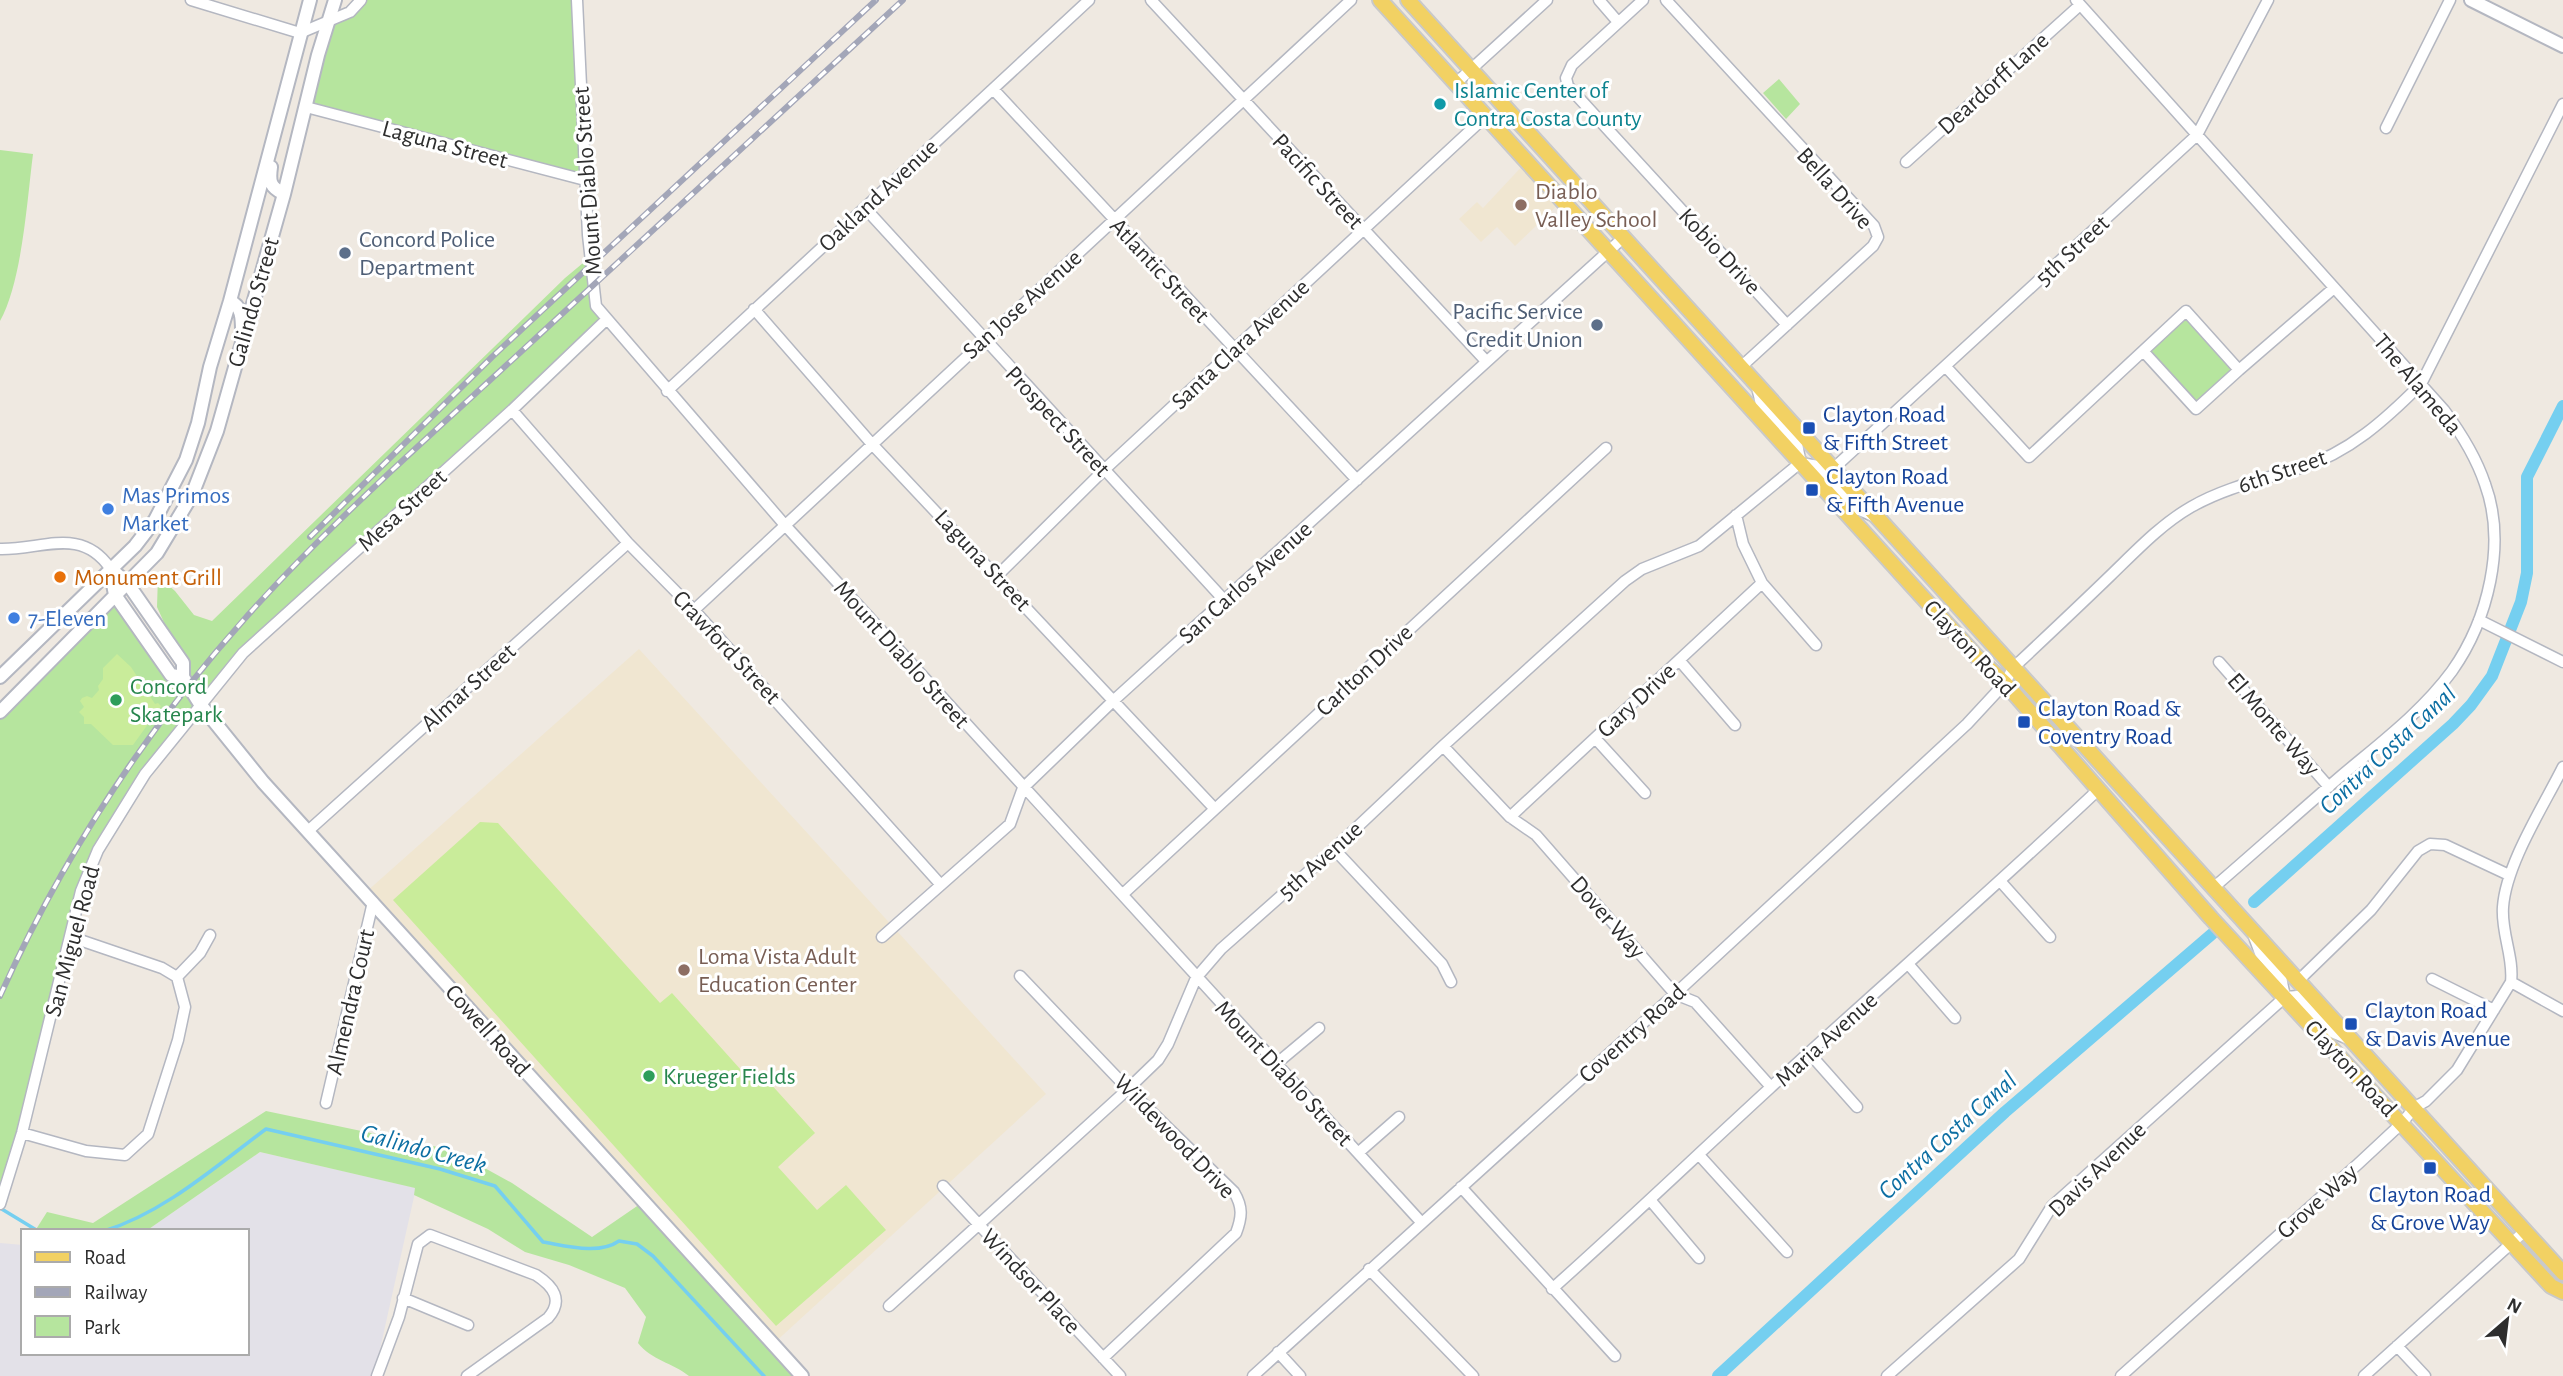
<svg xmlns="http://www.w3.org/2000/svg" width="2563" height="1376" font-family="'Alegreya Sans',sans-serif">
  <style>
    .industrial { fill: #e3e1e8 }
    .education { fill: #f0e6d1 }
    .green { fill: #b6e59e }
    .pitch { fill: #c9ec9a }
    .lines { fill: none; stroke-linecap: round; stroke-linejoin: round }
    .stream { stroke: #75cff0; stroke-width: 3.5 }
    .canal { stroke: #75cff0; stroke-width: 12 }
    .street-casing { stroke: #b4b7c1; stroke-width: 13 }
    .secondary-casing { stroke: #b4b7c1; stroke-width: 16 }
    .primary-casing { stroke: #c9c9c9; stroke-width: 18 }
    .street { stroke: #fff; stroke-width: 10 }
    .secondary { stroke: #fff; stroke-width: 12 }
    .primary { stroke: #f2d163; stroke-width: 14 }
    .rail-casing { stroke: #a3a6b8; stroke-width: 6 }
    .rail { stroke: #fff; stroke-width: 3.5; stroke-dasharray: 10; stroke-linecap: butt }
    .culture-dot { fill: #0f9aa8; stroke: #fff; stroke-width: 2.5 }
    .education-dot { fill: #8d6e63; stroke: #fff; stroke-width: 2.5 }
    .service-dot { fill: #5c6f8a; stroke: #fff; stroke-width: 2.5 }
    .transit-dot { fill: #1a4fb4; stroke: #fff; stroke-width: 2.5 }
    .shop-dot { fill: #3f7fe0; stroke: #fff; stroke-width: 2.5 }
    .food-dot { fill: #e8710a; stroke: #fff; stroke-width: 2.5 }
    .leisure-dot { fill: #2e9e5b; stroke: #fff; stroke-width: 2.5 }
    .labels { text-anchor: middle; stroke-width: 6; stroke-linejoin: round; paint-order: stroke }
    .street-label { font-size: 24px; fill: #2e2e2e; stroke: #fff }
    .culture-label { font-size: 24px; fill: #0d838f; stroke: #fff; text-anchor: start }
    .education-label { font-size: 24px; fill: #785e54; stroke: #fff; text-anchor: start }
    .service-label { font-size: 24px; fill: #4e5e75; stroke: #fff; text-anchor: start }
    .transit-label { font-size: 24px; fill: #164399; stroke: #fff; text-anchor: start }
    .shop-label { font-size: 24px; fill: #366cbe; stroke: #fff; text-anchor: start }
    .food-label { font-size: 24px; fill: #c56008; stroke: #fff; text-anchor: start }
    .leisure-label { font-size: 24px; fill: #27864d; stroke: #fff; text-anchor: start }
    .water-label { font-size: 26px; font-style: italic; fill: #0d6fa3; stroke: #fff }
  </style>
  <rect width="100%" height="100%" fill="#efe9e1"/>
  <path class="industrial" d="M260 1152 416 1188 374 1376H0V1243L23 1245V1353H247V1231H146Z"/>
  <path class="education" d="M1526 162 1562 201 1515 246 1497 227 1481 242 1459 219 1477 202 1483 208Z
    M639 649 1046 1094 772 1345 365 893Z"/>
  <path class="green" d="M361 0H577L585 180 306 107 329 21Z
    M1779 79 1800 104 1786 119 1763 93Z
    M0 150 33 154C27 201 22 282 0 321Z
    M589 258 596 306 607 319 243 653 145 774 98 850 81 891 0 1204V712L115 595 171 674 183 677 168 640 167 629 157 607 158 576 175 591 194 615 212 621 565 278Z
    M2186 311 2239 370 2196 409 2144 352Z
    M266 1111 452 1150 512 1183 592 1237 643 1202 802 1376H689C673 1363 651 1360 638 1343L646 1317 625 1288 569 1265 525 1252 488 1229 414 1195 415 1188 260 1152 146 1231H35L47 1212 93 1223Z"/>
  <path class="pitch" d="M117 654 131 667 155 704 158 703 161 706 133 745H113L91 724H84V717L79 712 84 707 80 701 82 698 87 696 92 698 99 690 98 686 103 679V668Z
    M480 822 498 823 660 1003 672 993 750 1080 760 1072 815 1133 778 1167 817 1210 846 1185 886 1230 776 1326 393 900Z"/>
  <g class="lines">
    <path class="stream" d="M0 1208 38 1231
      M104 1231C165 1212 216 1166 266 1129L440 1169 495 1186 543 1242C567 1246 599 1255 619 1241L637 1244 653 1256 764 1376"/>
    <path class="canal" d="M2254 902 2453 724 2471 705 2492 676 2521 602 2527 573V477L2563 406
      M1718 1376 2005 1112 2212 934"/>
    <defs>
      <path id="street" d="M191 0 300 33 350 12 361 0
        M577 0 588 235 596 306 784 524 1421 1222
        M1151 0 1486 361
        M1599 0 1618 22
        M1643 0 1572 65 1566 78 1568 86 1787 325
        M1666 0 1874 226 1878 237 1873 246 1742 366
        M2076 0 2444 410C2461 433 2476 457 2485 484 2507 544 2488 620 2452 671 2422 712 2379 744 2341 776 2298 813 2256 851 2213 888
        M1456 83 1547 0
        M993 89 1357 480
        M306 107 585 180
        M2386 128 2450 0
        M1906 162 2080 5
        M865 208 1225 601
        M754 309 871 443 1214 808
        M2144 352 2196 409 2239 370
        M1946 367 2029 457 2186 311 2239 370 2334 288
        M1757 387 1761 404 1797 444 1800 459
        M667 391 1089 0
        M512 410 628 543 694 610 941 885
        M1801 463 1818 466 1855 508 1873 516
        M1834 468 2197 135 2268 0
        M1736 515 1743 544 1762 583 1816 645
        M0 549C42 550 81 526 110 568
        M998 575 1104 470 1486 116
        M694 610 1351 0
        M2479 620 2563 662
        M1679 660 1735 725
        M2219 662 2329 787
        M1595 738 1645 793
        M1443 746 1510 817 1536 835 1675 994 1695 1002 1771 1087
        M1510 817 1762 583
        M308 831 628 543
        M1334 849 1442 964 1451 982
        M2001 882 2050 937
        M1123 894 1606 448
        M2253 934 2260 953 2281 977 2285 997
        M882 937 1010 824 1023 788 1113 701 1623 238
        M1909 965 1955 1018
        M1020 976 1128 1089 1234 1192C1243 1207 1242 1217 1236 1233L1103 1358
        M177 977 200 953 210 935
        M2432 979 2494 1010
        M2299 980 2371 910 2418 851 2430 844 2445 845 2509 875
        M2511 982 2563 1011
        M2285 997 2297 996 2329 1031 2348 1039
        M1810 1054 1857 1107
        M1276 1064 1319 1028
        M326 1103 373 902
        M22 1133 86 1151 125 1155 148 1134 178 1040 185 1007 177 977 162 968 71 937
        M1358 1153 1399 1117
        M1700 1156 1787 1252
        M943 1186 1120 1376
        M1461 1187 1615 1356
        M1651 1201 1699 1258
        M0 1204 22 1133 81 891 98 850 145 774 243 653 512 410 607 319
        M1369 1269 1473 1376
        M1552 1289C1626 1223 1697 1155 1770 1088 1879 988 1991 891 2099 789
        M403 1298 468 1325
        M889 1306 1128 1089 1158 1060 1168 1044 1196 978 1221 949 1334 849 1443 746 1625 581 1642 569 1699 546 1800 463
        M2397 1346 2425 1376
        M1278 1352 1300 1376
        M377 1376 399 1317 418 1244 430 1235 536 1275C553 1286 564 1300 548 1318L467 1376
        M1253 1376 1675 994 1967 724 2005 683 2013 668C2046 637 2078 607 2110 576 2135 552 2160 525 2191 507 2226 487 2262 480 2300 468 2349 453 2386 419 2421 384L2563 104
        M1887 1376 2019 1259 2052 1206 2285 997
        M2121 1376 2358 1164 2402 1123 2415 1107 2426 1101 2457 1070 2511 982C2514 957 2501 933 2503 907 2506 864 2543 807 2563 767
        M2364 1376 2525 1231"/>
      <path id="secondary" d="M2471 0 2563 46
        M271 167C269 182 270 187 284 194
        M230 301C242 306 242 319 242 331
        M110 568 128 584 183 663V677L200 704 263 782 802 1376
        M110 568 115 595 171 675 183 677
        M0 677 135 546 155 520 186 460 198 423 210 367 230 301 310 0
        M0 712 157 553 192 495 217 431 284 194 318 55 335 0"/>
      <path id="primary" d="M1380 0 1976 656 2005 683 2211 918 2551 1286 2563 1292
        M1408 0 2563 1273"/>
    </defs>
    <use href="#street" class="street-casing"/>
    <use href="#secondary" class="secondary-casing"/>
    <use href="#primary" class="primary-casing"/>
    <use href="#street" class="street"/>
    <use href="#secondary" class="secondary"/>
    <use href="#primary" class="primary"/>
    <defs>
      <path id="rail" d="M310 537 492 357 876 0
        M0 996C62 858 147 728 248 615 337 516 439 428 537 337 659 225 781 112 903 0"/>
    </defs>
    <use href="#rail" class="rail-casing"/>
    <use href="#rail" class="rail"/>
  </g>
  <circle class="culture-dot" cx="1440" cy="104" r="7"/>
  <g class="education-dot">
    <circle cx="1521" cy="205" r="7"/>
    <circle cx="684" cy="970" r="7"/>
  </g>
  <g class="service-dot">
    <circle cx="345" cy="253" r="7"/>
    <circle cx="1597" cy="325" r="7"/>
  </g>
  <g class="transit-dot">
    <rect x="1802" y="421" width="14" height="14" rx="3.5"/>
    <rect x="1805" y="483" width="14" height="14" rx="3.5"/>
    <rect x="2017" y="715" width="14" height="14" rx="3.5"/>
    <rect x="2344" y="1017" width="14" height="14" rx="3.5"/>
    <rect x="2423" y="1161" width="14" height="14" rx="3.5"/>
  </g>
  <g class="shop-dot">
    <circle cx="108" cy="509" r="7"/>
    <circle cx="14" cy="618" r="7"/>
  </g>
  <circle class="food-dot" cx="60" cy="577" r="7"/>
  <g class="leisure-dot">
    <circle cx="116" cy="700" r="7"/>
    <circle cx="649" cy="1076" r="7"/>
  </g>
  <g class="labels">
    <g class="street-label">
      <text transform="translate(1993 83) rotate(-42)" y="8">Deardorff Lane</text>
      <text transform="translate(445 144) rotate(15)" y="8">Laguna Street</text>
      <text transform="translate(587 181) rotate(-94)" y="8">Mount Diablo Street</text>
      <text transform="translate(1318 181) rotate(47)" y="8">Pacific Street</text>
      <text transform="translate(1835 188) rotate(48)" y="8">Bella Drive</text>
      <text transform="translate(878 195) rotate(-43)" y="8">Oakland Avenue</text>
      <text transform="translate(2072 250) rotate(-43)" y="8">5th Street</text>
      <text transform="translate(1720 251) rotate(47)" y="8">Kobio Drive</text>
      <text transform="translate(1160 270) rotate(47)" y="8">Atlantic Street</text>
      <text transform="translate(253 302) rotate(-74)" y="8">Galindo Street</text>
      <text transform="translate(1022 304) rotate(-42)" y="8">San Jose Avenue</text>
      <text transform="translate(1240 344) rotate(-43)" y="8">Santa Clara Avenue</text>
      <text transform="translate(2418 384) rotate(50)" y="8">The Alameda</text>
      <text transform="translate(1058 421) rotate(47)" y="8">Prospect Street</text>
      <text transform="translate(2282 471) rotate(-19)" y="8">6th Street</text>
      <text transform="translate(402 510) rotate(-42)" y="8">Mesa Street</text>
      <text transform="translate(983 560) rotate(47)" y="8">Laguna Street</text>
      <text transform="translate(1245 582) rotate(-42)" y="8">San Carlos Avenue</text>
      <text transform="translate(727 647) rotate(47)" y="8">Crawford Street</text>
      <text transform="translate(1970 648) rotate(47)" y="8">Clayton Road</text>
      <text transform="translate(902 654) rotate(48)" y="8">Mount Diablo Street</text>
      <text transform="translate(1364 670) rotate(-43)" y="8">Carlton Drive</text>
      <text transform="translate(468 687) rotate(-42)" y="8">Almar Street</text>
      <text transform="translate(1636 700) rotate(-43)" y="8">Gary Drive</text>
      <text transform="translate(2274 724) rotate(49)" y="8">El Monte Way</text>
      <text transform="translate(1320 860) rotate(-42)" y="8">5th Avenue</text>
      <text transform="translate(1608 917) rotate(49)" y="8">Dover Way</text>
      <text transform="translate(72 941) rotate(-75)" y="8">San Miguel Road</text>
      <text transform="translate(350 1002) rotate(-77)" y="8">Almendra Court</text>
      <text transform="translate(488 1030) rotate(48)" y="8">Cowell Road</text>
      <text transform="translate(1632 1033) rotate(-42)" y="8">Coventry Road</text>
      <text transform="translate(1826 1039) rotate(-42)" y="8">Maria Avenue</text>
      <text transform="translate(2351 1068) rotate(47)" y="8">Clayton Road</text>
      <text transform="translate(1284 1073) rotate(47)" y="8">Mount Diablo Street</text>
      <text transform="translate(1175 1136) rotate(46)" y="8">Wildewood Drive</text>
      <text transform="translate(2097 1169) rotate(-44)" y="8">Davis Avenue</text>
      <text transform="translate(2317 1201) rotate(-42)" y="8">Grove Way</text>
      <text transform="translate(1031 1281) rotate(47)" y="8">Windsor Place</text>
    </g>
    <g class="culture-label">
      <text x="1454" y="98">Islamic Center of<tspan x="1454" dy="28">Contra Costa County</tspan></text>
    </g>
    <g class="education-label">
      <text x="1535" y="199">Diablo<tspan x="1535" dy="28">Valley School</tspan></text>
      <text x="698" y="964">Loma Vista Adult<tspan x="698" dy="28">Education Center</tspan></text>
    </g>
    <g class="service-label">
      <text x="359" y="247">Concord Police<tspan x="359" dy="28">Department</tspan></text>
      <text x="1583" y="319" text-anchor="end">Pacific Service<tspan x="1583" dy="28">Credit Union</tspan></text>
    </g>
    <g class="transit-label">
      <text x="1823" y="422">Clayton Road<tspan x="1823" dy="28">&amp; Fifth Street</tspan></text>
      <text x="1826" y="484">Clayton Road<tspan x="1826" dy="28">&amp; Fifth Avenue</tspan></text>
      <text x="2038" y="716">Clayton Road &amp;<tspan x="2038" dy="28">Coventry Road</tspan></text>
      <text x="2365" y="1018">Clayton Road<tspan x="2365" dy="28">&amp; Davis Avenue</tspan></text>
      <text x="2430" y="1202" text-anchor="middle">Clayton Road<tspan x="2430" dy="28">&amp; Grove Way</tspan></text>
    </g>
    <g class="shop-label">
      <text x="122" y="503">Mas Primos<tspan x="122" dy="28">Market</tspan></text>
      <text x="28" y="626">7-Eleven</text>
    </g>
    <g class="food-label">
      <text x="74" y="585">Monument Grill</text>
    </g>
    <g class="leisure-label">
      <text x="130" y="694">Concord<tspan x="130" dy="28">Skatepark</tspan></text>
      <text x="663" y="1084">Krueger Fields</text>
    </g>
    <g class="water-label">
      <text transform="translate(2387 749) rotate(-43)" y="9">Contra Costa Canal</text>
      <text transform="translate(1947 1135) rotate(-42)" y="9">Contra Costa Canal</text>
      <text transform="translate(424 1148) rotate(15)" y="9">Galindo Creek</text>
    </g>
  </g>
  <rect x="21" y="1229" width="228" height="126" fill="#ffffff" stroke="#ababab" stroke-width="2"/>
  <rect x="35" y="1252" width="35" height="10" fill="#f2d163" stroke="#ababab" stroke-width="2"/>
  <text x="84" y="1264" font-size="21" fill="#2e2e2e">Road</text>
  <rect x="35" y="1287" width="35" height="10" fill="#a3a6b8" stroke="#ababab" stroke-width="2"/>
  <text x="84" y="1299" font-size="21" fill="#2e2e2e">Railway</text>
  <rect x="35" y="1316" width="35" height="21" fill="#b6e59e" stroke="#ababab" stroke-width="2"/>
  <text x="84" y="1334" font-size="21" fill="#2e2e2e">Park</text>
  <g transform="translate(2507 1320) rotate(28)" stroke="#ffffff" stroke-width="5" paint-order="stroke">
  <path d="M0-5L12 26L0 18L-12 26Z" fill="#2e2e2e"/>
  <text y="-10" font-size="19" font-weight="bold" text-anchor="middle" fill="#2e2e2e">N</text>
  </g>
</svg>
